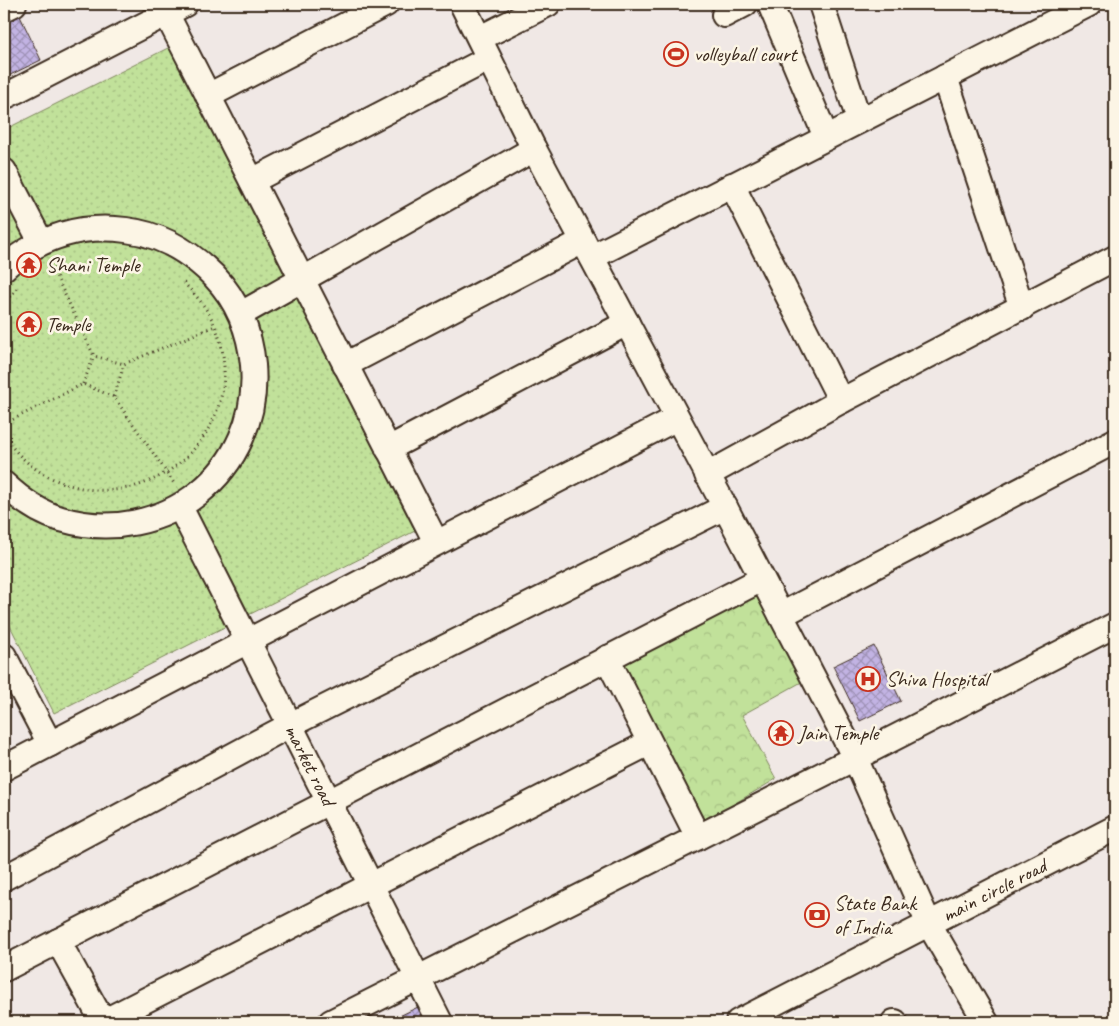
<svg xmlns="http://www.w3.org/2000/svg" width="1119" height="1026" font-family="Caveat,sans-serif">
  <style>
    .grass { fill: url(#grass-dots); stroke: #7e865c }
    .park { fill: url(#park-crowns); stroke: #7e865c }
    .building { fill: url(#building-cross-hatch); stroke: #3b2a1e }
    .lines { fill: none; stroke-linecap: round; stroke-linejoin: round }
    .minor-casing { stroke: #3b2a1e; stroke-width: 28 }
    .path { stroke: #3b2a1e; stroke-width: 3; stroke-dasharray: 1 4; stroke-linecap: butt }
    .minor { stroke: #fcf5e5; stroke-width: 24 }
    .labels { text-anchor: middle; stroke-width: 5; stroke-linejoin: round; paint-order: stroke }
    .poi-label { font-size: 21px; fill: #3b2a1e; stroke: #fcf5e5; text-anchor: start }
    .street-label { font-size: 21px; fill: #3b2a1e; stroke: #fcf5e5 }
  </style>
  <defs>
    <pattern id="grass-dots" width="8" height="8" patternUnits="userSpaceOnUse" patternTransform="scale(1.25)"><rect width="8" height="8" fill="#c1e19a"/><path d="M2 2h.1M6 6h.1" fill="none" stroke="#a7c184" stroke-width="1.8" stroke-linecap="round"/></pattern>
    <pattern id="park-crowns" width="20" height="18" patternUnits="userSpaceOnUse" patternTransform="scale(1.25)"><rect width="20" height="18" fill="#c1e19a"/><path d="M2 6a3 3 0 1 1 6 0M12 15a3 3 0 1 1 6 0" fill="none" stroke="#a7c184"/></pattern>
    <pattern id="building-cross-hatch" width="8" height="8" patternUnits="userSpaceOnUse" patternTransform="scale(1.25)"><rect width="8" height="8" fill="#c2b3e3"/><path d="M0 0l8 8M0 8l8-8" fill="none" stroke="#9f92b7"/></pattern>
  </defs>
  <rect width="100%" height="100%" fill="#f0e8e5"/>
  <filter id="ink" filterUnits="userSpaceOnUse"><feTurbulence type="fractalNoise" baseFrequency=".02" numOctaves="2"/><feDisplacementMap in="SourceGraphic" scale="10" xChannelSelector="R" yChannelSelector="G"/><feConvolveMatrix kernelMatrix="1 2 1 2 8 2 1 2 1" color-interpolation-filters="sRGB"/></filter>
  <g filter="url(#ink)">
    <path class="grass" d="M172 46 415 531 54 713 4 614V130Z"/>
    <path class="park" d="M760 590 807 679 742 715 776 779 705 821 624 665Z"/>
    <path class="building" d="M19 14 41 60 4 78V21Z
      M874 646 901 701 860 721 833 666Z
      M418 1007 426 1022H387Z"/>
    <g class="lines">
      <defs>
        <g id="minor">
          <path d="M462 4 534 149 725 507 855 758 929 924 986 1022"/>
          <path d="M770 4 826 137"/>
          <path d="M821 4 859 120"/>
          <path d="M4 9 14 4"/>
          <path d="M166 13 436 542"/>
          <path d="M724 15 745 4"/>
          <path d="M480 38 548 4"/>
          <path d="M945 77 1022 308"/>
          <path d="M208 96 386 4"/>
          <path d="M4 97 185 4"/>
          <path d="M4 171 41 242"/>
          <path d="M252 181 488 59"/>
          <path d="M732 185 841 401"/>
          <path d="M592 257 1089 4"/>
          <path d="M4 268C10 262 17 257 25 252 55 233 89 225 126 230 160 234 190 252 214 276 237 300 250 332 253 365 262 471 163 549 61 519 39 513 20 499 4 484"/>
          <path d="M241 314 534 149"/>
          <path d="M345 365 583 241"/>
          <path d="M388 449 627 323"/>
          <path d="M707 475 841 401 1115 258"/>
          <path id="s1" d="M180 507 440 1022"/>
          <path d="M781 615 1115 441"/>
          <path d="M4 656 50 744"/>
          <path d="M607 658 698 837"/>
          <path d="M4 768 677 418"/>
          <path d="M4 878 290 725 725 507"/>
          <path d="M58 941 103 1022"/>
          <path d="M4 969 762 579"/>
          <path d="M103 1022 649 743"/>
          <path d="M331 1022 855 758 1115 625"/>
          <path id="s2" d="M738 1022 1115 828"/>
          <path d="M894 1022H895"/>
        </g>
      </defs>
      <use href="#minor" class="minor-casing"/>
      <path class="path" d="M50 263 94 356 124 364
        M4 305 17 288
        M83 384 94 356
        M114 397 124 364 215 326
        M4 424 83 384 114 397 174 483
        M4 436C21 461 43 478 73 486 166 512 253 417 215 326 207 307 195 294 181 280"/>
      <use href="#minor" class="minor"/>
    </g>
  </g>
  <defs>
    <symbol id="stadium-ring" viewBox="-11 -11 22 22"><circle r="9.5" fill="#fcf5e5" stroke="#c8321e" stroke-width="1.5"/><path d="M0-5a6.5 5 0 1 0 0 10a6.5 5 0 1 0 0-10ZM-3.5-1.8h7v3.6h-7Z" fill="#c8321e"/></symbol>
    <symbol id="temple-ring" viewBox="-11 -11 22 22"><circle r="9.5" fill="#fcf5e5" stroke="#c8321e" stroke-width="1.5"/><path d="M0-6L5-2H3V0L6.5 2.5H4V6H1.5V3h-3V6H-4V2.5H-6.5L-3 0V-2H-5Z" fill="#c8321e"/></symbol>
    <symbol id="hospital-ring" viewBox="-11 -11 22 22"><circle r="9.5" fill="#fcf5e5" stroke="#c8321e" stroke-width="1.5"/><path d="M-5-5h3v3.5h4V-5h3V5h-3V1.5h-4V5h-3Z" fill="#c8321e"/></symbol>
    <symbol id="bank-ring" viewBox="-11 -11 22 22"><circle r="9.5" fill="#fcf5e5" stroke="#c8321e" stroke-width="1.5"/><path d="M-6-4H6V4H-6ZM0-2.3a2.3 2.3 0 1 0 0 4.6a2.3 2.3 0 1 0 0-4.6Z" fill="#c8321e"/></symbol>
  </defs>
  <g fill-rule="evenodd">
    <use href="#stadium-ring" x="662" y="40" width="28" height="28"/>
    <use href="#temple-ring" x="15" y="251" width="28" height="28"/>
    <use href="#temple-ring" x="15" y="310" width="28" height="28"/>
    <use href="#hospital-ring" x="854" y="665" width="28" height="28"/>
    <use href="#temple-ring" x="767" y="719" width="28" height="28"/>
    <use href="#bank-ring" x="803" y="901" width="28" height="28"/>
  </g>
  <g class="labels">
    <g class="poi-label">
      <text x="694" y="61">volleyball court</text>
      <text x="46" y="272">Shani Temple</text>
      <text x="46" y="331">Temple</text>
      <text x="886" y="686">Shiva Hospital</text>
      <text x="798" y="740">Jain Temple</text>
      <text x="834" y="910">State Bank<tspan x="834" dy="24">of India</tspan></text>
    </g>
    <g class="street-label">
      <text dy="7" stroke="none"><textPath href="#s1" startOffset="289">market road</textPath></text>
      <text dy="7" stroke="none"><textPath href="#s2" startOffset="288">main circle road</textPath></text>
    </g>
  </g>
  <rect width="1119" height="1026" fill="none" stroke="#fcf5e5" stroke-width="20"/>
  <rect x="10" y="10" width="1099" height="1006" fill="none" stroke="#3b2a1e" stroke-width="2" filter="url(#ink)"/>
</svg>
